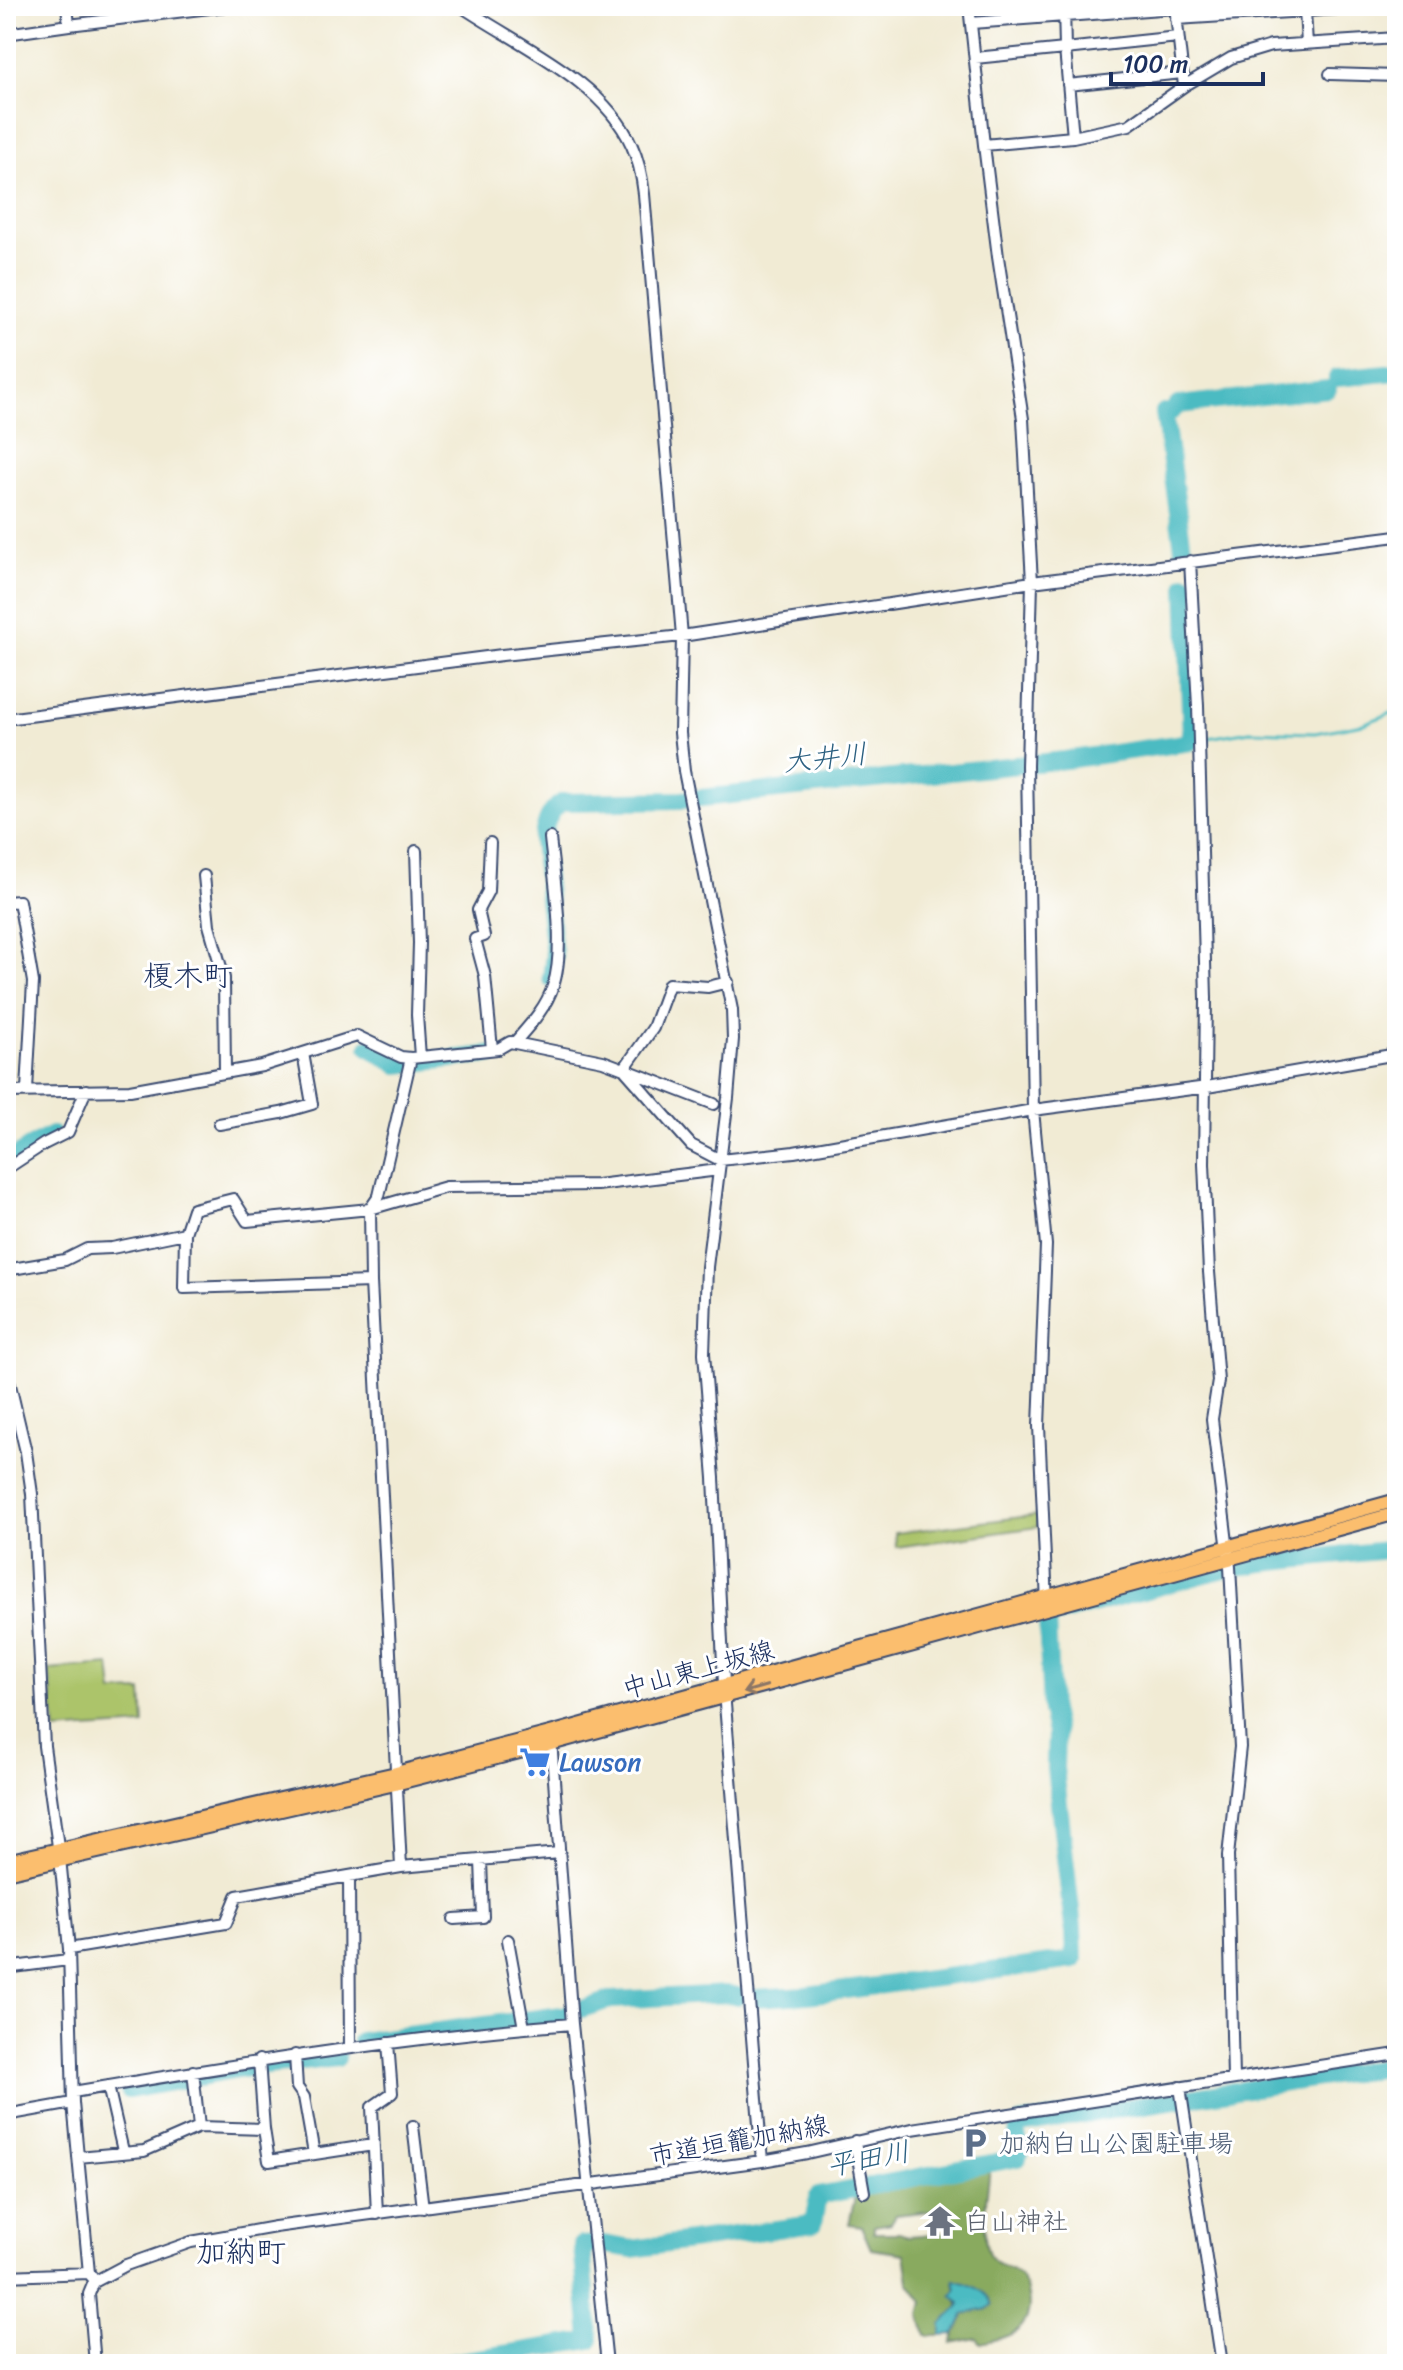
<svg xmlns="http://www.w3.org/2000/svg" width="1403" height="2370" font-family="Sriracha,'Klee One',sans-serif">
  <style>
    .green { fill: #acc46a; stroke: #647a64; stroke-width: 2 }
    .forest { fill: #89aa5e; stroke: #526c5e; stroke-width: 2; fill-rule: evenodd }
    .water { fill: #4cbbc2; stroke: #347590; stroke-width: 2 }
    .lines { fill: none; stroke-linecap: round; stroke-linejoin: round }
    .stream { stroke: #4cbbc2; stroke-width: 3 }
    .river { stroke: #4cbbc2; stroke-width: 18 }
    .minor-casing { stroke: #3b4b70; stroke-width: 14 }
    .major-casing { stroke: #3b4b70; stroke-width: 16 }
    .minor { stroke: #fff; stroke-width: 10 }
    .major { stroke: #fbbe6e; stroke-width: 12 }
    .oneway { stroke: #8b7666 }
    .labels { text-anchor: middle; stroke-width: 6; stroke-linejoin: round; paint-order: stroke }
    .street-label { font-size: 26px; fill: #1b2f5e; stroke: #fff }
    .shop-label { font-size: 26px; fill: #366cbe; stroke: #fff; text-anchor: start }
    .service-label { font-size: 26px; fill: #4e5e75; stroke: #fff; text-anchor: start }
    .worship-label { font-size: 26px; fill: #5b616d; stroke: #fff; text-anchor: start }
    .water-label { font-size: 28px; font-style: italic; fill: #2c6081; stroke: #fff }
    .quarter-label { font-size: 30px; fill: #1b2f5e; stroke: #fff }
  </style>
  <rect width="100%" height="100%" fill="#fff"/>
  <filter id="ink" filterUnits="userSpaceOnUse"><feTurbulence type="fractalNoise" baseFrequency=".0125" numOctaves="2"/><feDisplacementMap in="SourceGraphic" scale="16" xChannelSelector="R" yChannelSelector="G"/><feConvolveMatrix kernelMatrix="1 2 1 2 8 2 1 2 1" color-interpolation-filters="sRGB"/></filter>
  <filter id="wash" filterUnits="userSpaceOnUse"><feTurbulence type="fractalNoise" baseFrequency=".006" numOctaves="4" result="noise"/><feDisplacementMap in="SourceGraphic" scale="32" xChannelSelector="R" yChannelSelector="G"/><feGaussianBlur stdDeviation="1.8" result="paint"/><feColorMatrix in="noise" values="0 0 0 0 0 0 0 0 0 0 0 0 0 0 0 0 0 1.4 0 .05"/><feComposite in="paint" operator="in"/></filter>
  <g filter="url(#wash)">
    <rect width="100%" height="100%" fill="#f1ebd4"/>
    <path class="green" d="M1037 1515 1038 1527 896 1547 895 1533Z
      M110 1665 113 1692 142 1691 144 1725 56 1731 49 1670Z"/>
    <path class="forest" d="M990 2167C988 2193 979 2229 989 2254 994 2266 1005 2264 1014 2271 1029 2282 1035 2312 1021 2327 1012 2337 993 2340 981 2343L977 2338 952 2343 964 2314 987 2309 955 2281 959 2307 942 2324 941 2335H926L920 2314 923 2302 909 2282 905 2254 871 2249 861 2226 849 2224 855 2197ZM948 2209 950 2233 908 2236 899 2233H874V2226L891 2223 896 2215Z"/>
    <path class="water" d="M955 2280C970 2284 987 2289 992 2305L987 2309 964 2314 955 2334 941 2335V2324L959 2307 960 2303 952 2295 957 2289Z"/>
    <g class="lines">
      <path class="stream" d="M1208 738 1250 731 1315 733 1363 724 1397 711"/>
      <path class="river" d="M1337 378 1397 372
        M1164 412 1183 549
        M1171 412 1178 405 1328 389
        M551 978 554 955 542 840C545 825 549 810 563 802L682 800 1065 760 1191 742 1186 584
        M369 1047 398 1065 496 1054
        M6 1164 28 1148 52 1135
        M754 1998 807 1995 1074 1960 1073 1928 1055 1768 1056 1733 1051 1711 1047 1617 1216 1571 1263 1563 1397 1549
        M361 2041 562 2015 611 2000 728 1994 738 1996
        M129 2090 249 2068 337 2058
        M442 2364 590 2340 582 2245 602 2244 632 2249 813 2224 818 2196 1018 2158C1023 2147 1013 2135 1020 2124L1397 2066"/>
    </g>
  </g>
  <g filter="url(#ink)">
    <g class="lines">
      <defs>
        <path id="minor" d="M461 6C518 45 603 80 632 146 639 161 642 177 644 194L682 636 680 733 684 771 732 1010 733 1039 728 1098 707 1267 704 1353 714 1478 725 1704 762 2161
          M969 6 984 145 1073 137
          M1175 6 1184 86 1231 58 1271 46 1397 38
          M1305 11 1307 44
          M1176 19 1388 6
          M971 23 1175 8
          M69 25 226 6
          M6 34 69 25 67 6
          M1178 37 1065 49 1073 137 1129 125 1184 86
          M975 58 1065 49 1064 6
          M1330 74 1397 76
          M1068 85 1182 73
          M984 145 998 257 1023 419 1032 582 1027 766 1033 1110 1046 1245 1039 1426 1047 1603
          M1190 561 1198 706 1206 998 1204 1164 1209 1272 1218 1381 1212 1419 1230 1567 1240 1747 1228 1856 1233 2079
          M6 719 502 655 682 636 1032 582 1397 536
          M490 843 488 891 478 910 484 936 475 939 485 976 492 1049
          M416 851 419 943 417 1015 420 1057
          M204 876 209 925 224 978 225 1072
          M6 902 19 901 33 982 27 1090
          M515 1042C529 1026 546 1008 553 986 566 949 554 878 550 838
          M6 1092 130 1090 262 1066 357 1036 401 1057 411 1058 498 1049 510 1042 603 1061 624 1069 691 1145 720 1160 794 1152 1033 1110 1207 1087 1397 1054
          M714 1104 624 1069 653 1028 669 984 708 987 728 982
          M219 1124 281 1113 312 1104 303 1053
          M6 1169 44 1144 68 1132 86 1090
          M233 1199 247 1221 370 1209 371 1282 184 1288 185 1233 193 1209Z
          M370 1209 446 1187 597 1185 719 1170
          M370 1209 379 1196 411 1058
          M6 1270 65 1260 87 1249 112 1248 185 1233
          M6 1368 26 1452 32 1494 44 1746 61 1868 69 1949 73 2103 89 2273
          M551 1739 572 2024 607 2364
          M401 1867 559 1853
          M454 1919 483 1917 481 1860
          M508 1940 524 2028
          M69 1949 226 1923 237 1896 349 1876
          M6 1968 68 1960
          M350 2048 349 1876 401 1867 371 1282
          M295 2055 297 2087 304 2097 314 2154
          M193 2071 199 2127 264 2129 259 2060
          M108 2086 123 2151
          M1180 2087 1222 2364
          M73 2092C239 2064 404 2037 572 2024
          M6 2115 73 2103
          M413 2126 423 2208
          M264 2129 269 2161 373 2145
          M855 2141 864 2192
          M78 2157 144 2151 199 2127
          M377 2214 372 2107 392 2093 388 2043
          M6 2276 89 2273 92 2277
          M94 2282 126 2265 191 2242 275 2227 762 2161 807 2153 912 2129 1397 2054
          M94 2282 89 2294 95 2364"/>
        <path id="major" d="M6 1861 396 1773 550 1733 1397 1500
          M6 1873 395 1784 551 1744 1397 1513"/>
      </defs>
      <use href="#minor" class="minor-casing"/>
      <use href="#major" class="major-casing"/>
      <use href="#minor" class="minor"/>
      <use href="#major" class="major"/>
    </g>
    <defs><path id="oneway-shaft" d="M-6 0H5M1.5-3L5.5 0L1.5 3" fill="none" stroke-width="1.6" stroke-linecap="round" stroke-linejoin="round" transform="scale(2)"/></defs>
    <use class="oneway" href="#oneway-shaft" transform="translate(755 1689) rotate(164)"/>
  </g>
  <defs>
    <symbol id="supermarket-bare" viewBox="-9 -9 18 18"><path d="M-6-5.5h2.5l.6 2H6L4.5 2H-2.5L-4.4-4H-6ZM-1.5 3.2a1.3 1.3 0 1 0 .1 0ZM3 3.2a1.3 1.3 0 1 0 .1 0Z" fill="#3f7fe0" stroke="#fff" stroke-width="2.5" paint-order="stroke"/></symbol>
    <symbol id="parking-bare" viewBox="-9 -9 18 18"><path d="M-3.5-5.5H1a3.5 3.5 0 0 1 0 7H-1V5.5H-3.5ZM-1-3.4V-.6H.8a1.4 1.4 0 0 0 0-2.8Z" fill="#5c6f8a" stroke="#fff" stroke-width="2.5" paint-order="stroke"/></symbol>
    <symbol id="temple-bare" viewBox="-9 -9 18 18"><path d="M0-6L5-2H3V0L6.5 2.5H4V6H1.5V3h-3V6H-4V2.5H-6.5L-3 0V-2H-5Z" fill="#6b7280" stroke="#fff" stroke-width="2.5" paint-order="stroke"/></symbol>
  </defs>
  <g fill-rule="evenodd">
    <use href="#supermarket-bare" x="513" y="1740" width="44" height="44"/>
    <use href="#parking-bare" x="953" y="2121" width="44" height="44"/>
    <use href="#temple-bare" x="918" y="2199" width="44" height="44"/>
  </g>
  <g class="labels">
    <g class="street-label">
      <text transform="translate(698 1669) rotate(-15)" y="9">中山東上坂線</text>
      <text transform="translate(739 2140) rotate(-10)" y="9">市道垣籠加納線</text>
    </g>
    <g class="shop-label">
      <text x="559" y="1771">Lawson</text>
    </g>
    <g class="service-label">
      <text x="999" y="2152">加納白山公園駐車場</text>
    </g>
    <g class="worship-label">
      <text x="964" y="2230">白山神社</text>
    </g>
    <g class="water-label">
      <text transform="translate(825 757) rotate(-6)" y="10">大井川</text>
      <text transform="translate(868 2158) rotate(-11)" y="10">平田川</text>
    </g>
    <g class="quarter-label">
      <text x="188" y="986">榎木町</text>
      <text x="241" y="2262">加納町</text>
    </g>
  </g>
  <rect width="1403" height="2370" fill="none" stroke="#fff" stroke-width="32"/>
  <path d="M1111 72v12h152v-12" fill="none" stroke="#1b2f5e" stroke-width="4"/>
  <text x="1123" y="72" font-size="24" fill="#1b2f5e" stroke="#ffffff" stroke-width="6" paint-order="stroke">100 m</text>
</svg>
